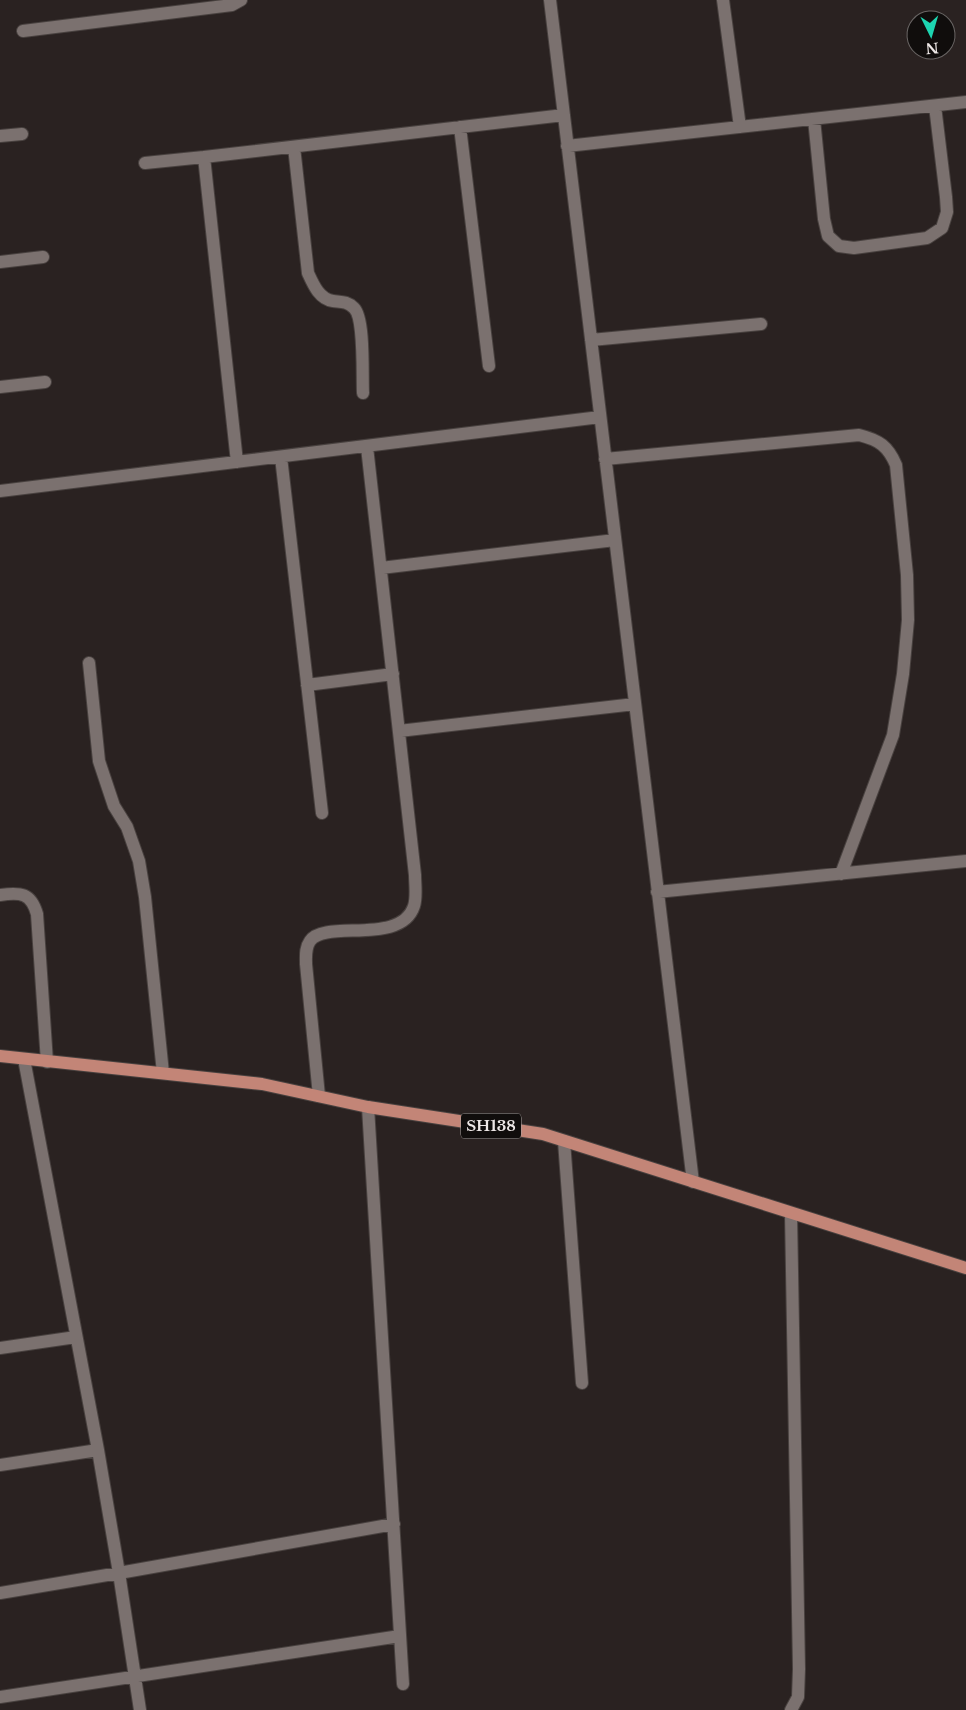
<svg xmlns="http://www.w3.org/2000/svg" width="966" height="1710" font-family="'Libre Baskerville',serif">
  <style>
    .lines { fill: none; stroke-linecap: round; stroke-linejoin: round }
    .minor-casing { stroke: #48413f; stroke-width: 14 }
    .major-casing { stroke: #48413f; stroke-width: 14 }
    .minor { stroke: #7b716f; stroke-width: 12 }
    .major { stroke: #c38577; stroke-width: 12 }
    .labels { text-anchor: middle; stroke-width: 4; stroke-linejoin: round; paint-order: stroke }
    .shield { fill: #100d0c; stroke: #aba6a5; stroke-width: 1 }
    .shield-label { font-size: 15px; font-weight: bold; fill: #eee8e7 }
  </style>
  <rect width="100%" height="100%" fill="#2a2221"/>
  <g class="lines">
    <defs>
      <path id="minor" d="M550 0 693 1182
        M723 0 740 127
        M23 31 232 5 241 0
        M814 119 824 219 828 236 839 246 854 248 927 238 942 228 947 212 946 197 935 106
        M460 127 489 366
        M0 136 22 134
        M567 146 966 102
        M294 147 308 273C313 284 319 299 333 301 341 302 347 301 354 308 365 318 362 377 363 393
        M145 163 204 157
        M0 262 43 257
        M591 340 761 324
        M0 387 45 382
        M281 457 322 813
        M605 459 859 435C879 440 888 446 896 465L907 575 908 620 903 674 893 735 841 874
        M237 462 204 157 564 115
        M0 491 600 417
        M381 568 615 540
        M89 663 99 761 114 806 127 827 139 861 145 897 163 1073
        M307 685 393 674
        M399 731 635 704
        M657 892 966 861
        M0 895C21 892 31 893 37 914L47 1062
        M319 1096 306 964C306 956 305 948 310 941 325 919 401 946 414 906 417 897 415 884 415 875L367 447
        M368 1107 403 1684
        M564 1141 582 1383
        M791 1214 799 1669 798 1697 791 1710
        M0 1348 76 1337
        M0 1465 98 1450
        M0 1593 119 1573 98 1450 24 1059
        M0 1697 400 1636
        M140 1710 119 1573 394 1524"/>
      <path id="major" d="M0 1056 262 1084 368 1107 543 1134 966 1268"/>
    </defs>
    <use href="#minor" class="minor-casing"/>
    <use href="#major" class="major-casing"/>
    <use href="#minor" class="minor"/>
    <use href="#major" class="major"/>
  </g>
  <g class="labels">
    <rect class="shield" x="461" y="1113.5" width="60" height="25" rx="4"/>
    <g class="shield-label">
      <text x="491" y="1131">SH138</text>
    </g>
  </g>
  <g transform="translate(931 35) rotate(175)"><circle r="24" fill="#100d0c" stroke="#696564"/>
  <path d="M0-4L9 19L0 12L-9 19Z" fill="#1dd5b1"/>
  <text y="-8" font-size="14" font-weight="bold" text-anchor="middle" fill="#eee8e7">N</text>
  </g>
</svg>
